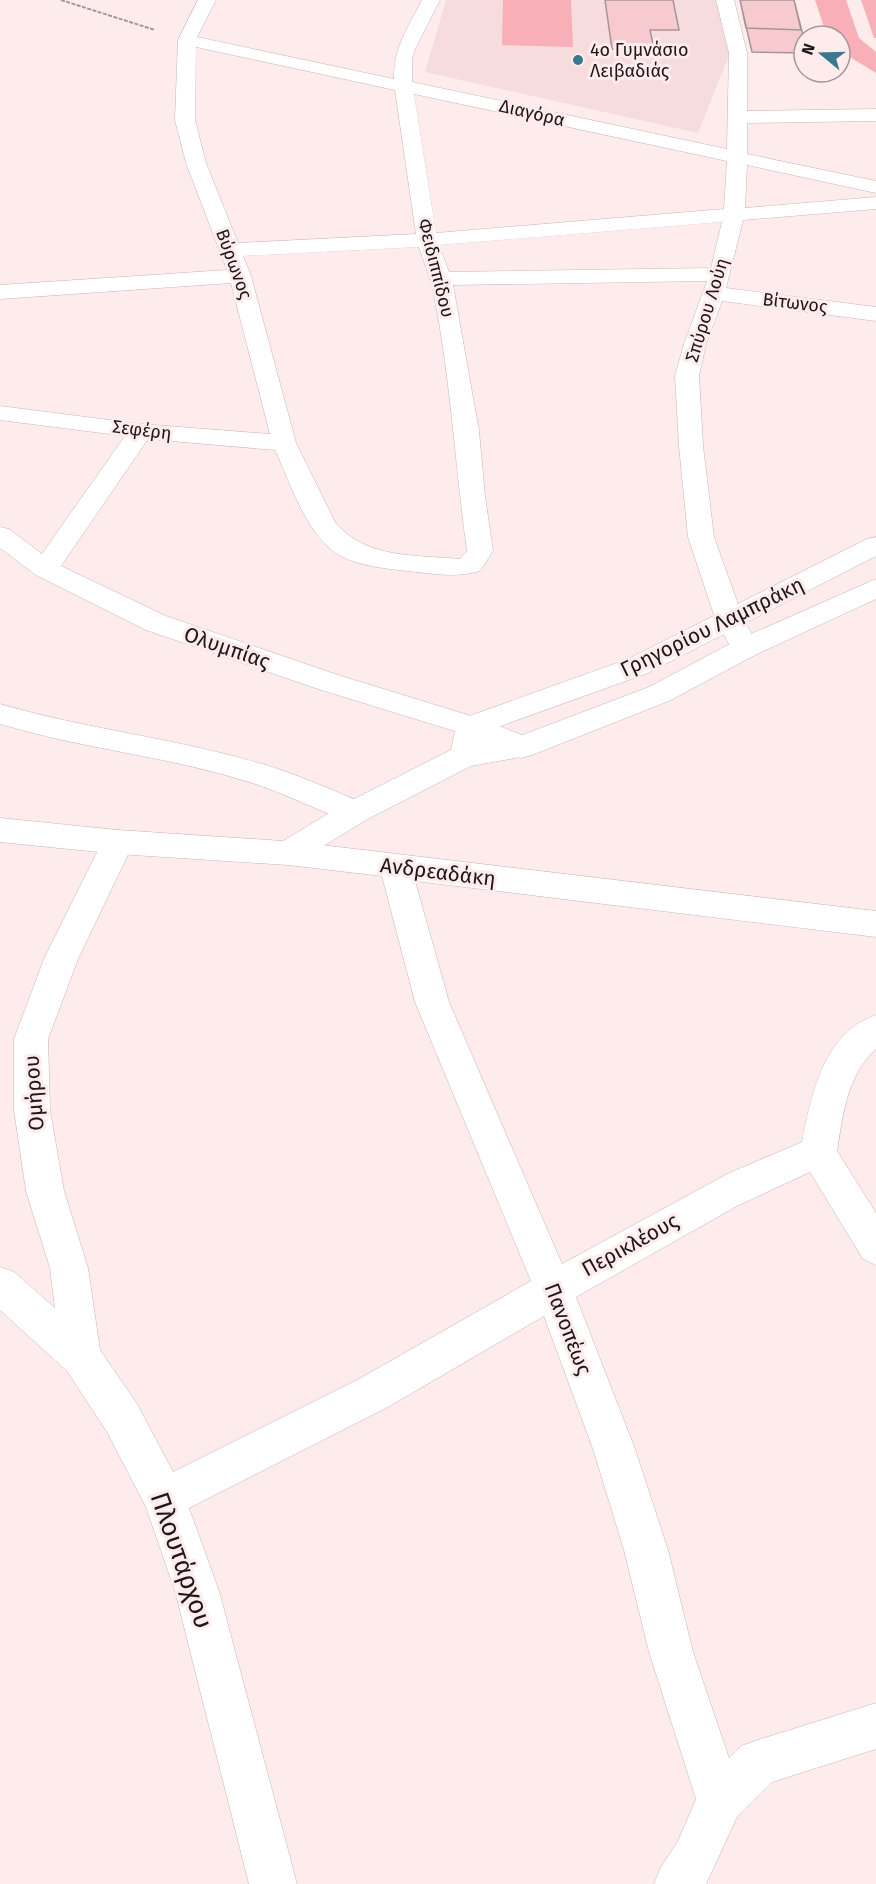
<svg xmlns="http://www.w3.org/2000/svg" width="876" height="1884" font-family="'Fira Sans',sans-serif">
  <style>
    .built { fill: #f7dcde }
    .green { fill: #f8afb7 }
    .building { fill: #f6cace; stroke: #a69597; stroke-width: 1.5 }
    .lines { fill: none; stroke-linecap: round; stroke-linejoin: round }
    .street-casing { stroke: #c6b5b6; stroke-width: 1 }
    .secondary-casing { stroke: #c6b5b6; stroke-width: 1 }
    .path { stroke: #a59798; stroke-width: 2; stroke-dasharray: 4 1.5; stroke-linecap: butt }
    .street { fill: #fff; fill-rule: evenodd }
    .secondary { fill: #fff; fill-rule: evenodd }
    .poi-dot { fill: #39788d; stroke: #feeced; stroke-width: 2 }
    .labels { text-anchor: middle; stroke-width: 6; stroke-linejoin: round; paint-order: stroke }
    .far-poi-label { font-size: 18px; fill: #1e1718; stroke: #feeced; text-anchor: start }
    .far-street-label { font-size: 18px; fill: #1e1718; stroke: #feeced }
    .street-label { font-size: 21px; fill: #1e1718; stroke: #feeced }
    .near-street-label { font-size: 26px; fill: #1e1718; stroke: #feeced }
  </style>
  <rect width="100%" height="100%" fill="#feeced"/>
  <path class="built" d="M446 0H721L732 48 698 133 425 72Z"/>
  <path class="green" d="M503 0H571L573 47 502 45Z
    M815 0H846L859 38 876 52V73L840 51V36H827Z
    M861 0H876V38H874Z"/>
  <path class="building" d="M605 0H673L679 30H650L654 49H612Z
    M740 0H794L804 39V53L752 52Z
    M740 0H794L801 30 746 28Z"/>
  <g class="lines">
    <defs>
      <path id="street" d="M198 0H216L197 37 394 79C394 46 408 28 422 0H440L415 49 412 59V82L727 149 729 53 716 0H734L747 53V111L876 109V121L747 123V154L876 181V193L747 165 745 208 876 197V209L743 220 726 288 876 307V321L722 301 706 344 699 376 703 446 714 537 743 618 759 648 755 655 745 658 735 655 715 618 688 537 679 446 675 376 684 344 707 281 453 285 479 431 485 496 493 551 480 571C456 578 433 574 408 571 387 569 360 566 341 556 307 538 291 484 275 450L148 439 61 566 166 616 338 675 481 719 532 739 536 747 532 755 521 758 510 755 461 733 318 689 146 630 36 575 0 548V527L9 529 42 554 125 436 0 420V406L141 424 270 434 231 283 0 299V285L227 270 186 163 175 120 178 40ZM196 47 395 90 416 234 238 243 206 163 195 120ZM414 94 727 161 724 209 436 233ZM722 222 711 268 449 272 439 245ZM419 247C424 263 431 279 434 295 451 380 455 466 467 551L460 559C418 555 364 559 335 522L296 443 251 276 243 256Z
        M0 704C85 729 174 738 259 763 295 773 331 790 366 804L370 812 366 820 355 823C319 812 285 793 249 782 168 756 82 749 0 724Z
        M118 830 129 834 134 842 78 959 48 1039 50 1110 64 1191 88 1268 100 1350 137 1404 173 1472 359 1379 531 1281 415 1002 382 876 288 865 277 861 272 853 277 845 288 841 876 911V937L415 881 449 1002 562 1264 729 1173 802 1142C811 1095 824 1032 876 1015V1049C847 1075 843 1114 837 1151L876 1213V1265L863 1259 810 1172 737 1206 576 1297 635 1449 668 1550 693 1652 729 1758 741 1746 758 1740 876 1703V1749L772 1782 737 1817 706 1884H654L661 1867 678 1841 696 1799 649 1652 624 1550 593 1449 544 1316 388 1407 189 1508 219 1591 297 1884H249L175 1591 146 1507 107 1432 67 1371 0 1310V1267L14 1272 55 1308 50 1268 26 1191 14 1110V1039L44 959 102 842 107 834Z"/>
      <path id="secondary" d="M876 537V556L648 673 484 732 483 742 517 737 649 687 735 641 876 579V599L755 655 669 701 532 755 471 766 366 820 299 861 288 865 118 854 0 842V818L118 830 283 841 344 804 451 750 456 726 461 719 628 659 867 539Z"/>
    </defs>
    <use href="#street" class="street-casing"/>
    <use href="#secondary" class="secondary-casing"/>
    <path class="path" d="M61 0 155 30"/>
    <use href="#street" class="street"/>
    <use href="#secondary" class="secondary"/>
  </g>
  <circle class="poi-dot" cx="578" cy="60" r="6"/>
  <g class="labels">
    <g class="far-poi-label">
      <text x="590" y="56">4o Γυμνάσιο<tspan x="590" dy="21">Λειβαδιάς</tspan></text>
    </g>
    <g class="far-street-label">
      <text transform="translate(532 113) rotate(13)" y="6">Διαγόρα</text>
      <text transform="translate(234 264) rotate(70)" y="6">Βύρωνος</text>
      <text transform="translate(436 268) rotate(76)" y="6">Φειδιππίδου</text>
      <text transform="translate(795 303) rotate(7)" y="6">Βίτωνος</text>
      <text transform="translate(707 310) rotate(-73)" y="6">Σπύρου Λούη</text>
      <text transform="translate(142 430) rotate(7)" y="6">Σεφέρη</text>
    </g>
    <g class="street-label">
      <text transform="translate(712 627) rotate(-26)" y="7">Γρηγορίου Λαμπράκη</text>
      <text transform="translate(227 648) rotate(19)" y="7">Ολυμπίας</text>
      <text transform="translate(438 872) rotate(7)" y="7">Ανδρεαδάκη</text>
      <text transform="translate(34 1093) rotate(-94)" y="7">Ομήρου</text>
      <text transform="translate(630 1245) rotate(-29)" y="7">Περικλέους</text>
      <text transform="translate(568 1329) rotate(69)" y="7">Πανοπέως</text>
    </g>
    <g class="near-street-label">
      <text transform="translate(182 1560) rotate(71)" y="9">Πλουτάρχου</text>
    </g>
  </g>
  <g transform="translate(822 54) rotate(289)"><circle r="28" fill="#feeced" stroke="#a49798" stroke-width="1.5"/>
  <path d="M0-4.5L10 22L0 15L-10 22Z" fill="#39788d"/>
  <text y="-9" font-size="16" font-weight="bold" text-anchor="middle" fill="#1e1718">N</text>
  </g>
</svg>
